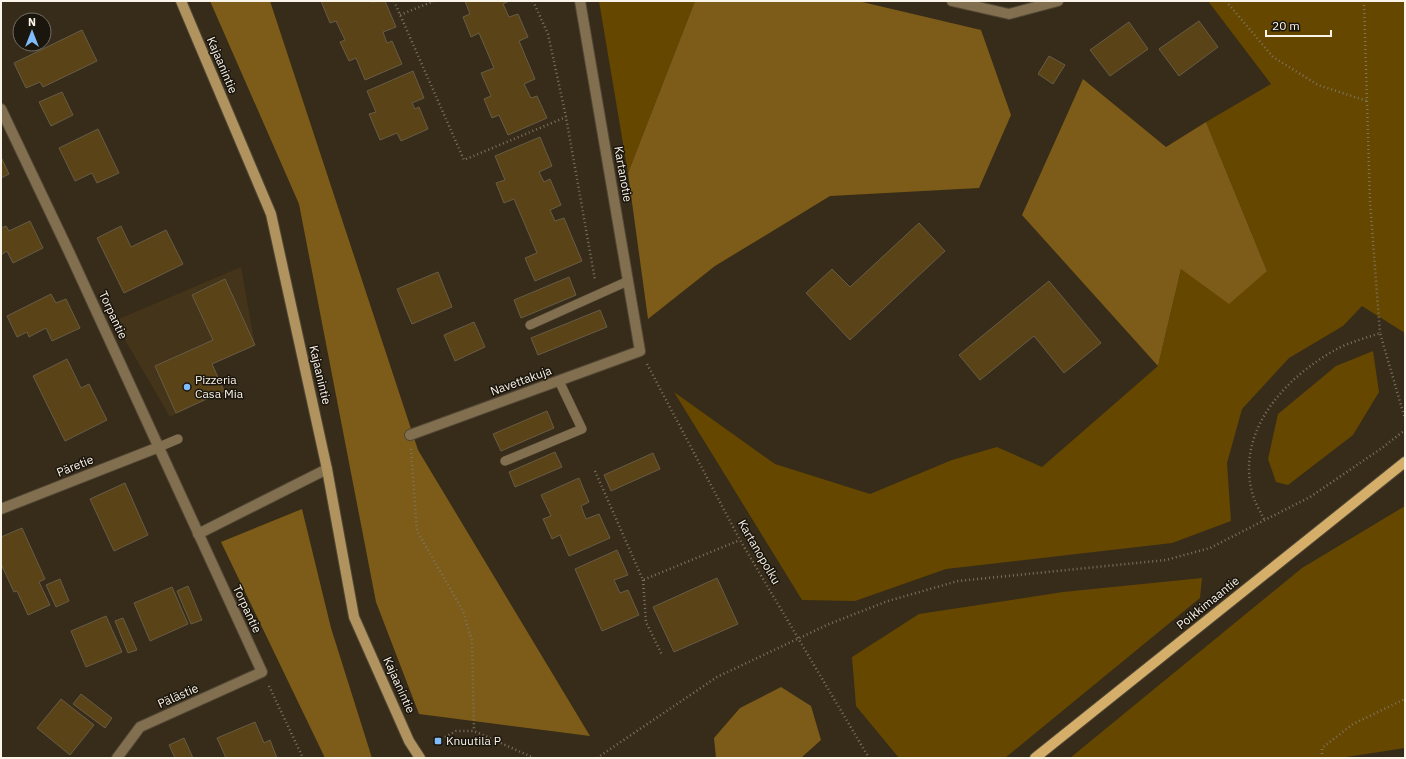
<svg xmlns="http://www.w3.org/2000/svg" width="1406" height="759" font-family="'IBM Plex Sans',sans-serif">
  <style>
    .built { fill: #43341a }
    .green { fill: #654700 }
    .forest { fill: #7c5c18 }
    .building { fill: #5a4316; stroke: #675c47 }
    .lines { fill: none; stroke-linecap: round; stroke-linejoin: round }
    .lane-casing { stroke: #524836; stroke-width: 10 }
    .street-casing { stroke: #524836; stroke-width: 12 }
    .secondary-casing { stroke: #524836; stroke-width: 12 }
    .primary-casing { stroke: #524836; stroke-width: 12 }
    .path { stroke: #7e7464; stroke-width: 2.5; stroke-dasharray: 1 3; stroke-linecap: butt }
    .lane { stroke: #816f4f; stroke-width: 9 }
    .street { stroke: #816f4f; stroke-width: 10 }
    .secondary { stroke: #b0935f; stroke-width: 10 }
    .primary { stroke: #d5af6a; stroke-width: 10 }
    .poi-dot { fill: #81bcfa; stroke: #1a150d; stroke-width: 1.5 }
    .labels { text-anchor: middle; stroke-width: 3; stroke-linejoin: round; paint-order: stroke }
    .street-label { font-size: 12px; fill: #faf3e7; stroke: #1a150d }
    .poi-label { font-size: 12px; fill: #faf3e7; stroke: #1a150d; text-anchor: start }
  </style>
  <rect width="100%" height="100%" fill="#372c19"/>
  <path class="built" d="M241 267 255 345 212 364 224 391 170 417 114 321Z"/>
  <path class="green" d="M599 1H695L628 173Z
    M1208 1H1405V333L1362 306 1343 326 1289 358 1242 409 1227 463 1231 521 1172 543 946 569 855 601 802 600 674 392 775 464 870 494 952 460 997 447 1042 467 1158 366 1181 269 1267 271 1206 122 1271 84Z
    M1373 351 1379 392 1353 435 1288 485 1276 482 1268 459 1278 414 1336 366Z
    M1405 506V748L1340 758H1070L1302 568Z
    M1202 578 1200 598 1005 758H899L856 706 852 657 919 614 1063 592Z"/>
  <path class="forest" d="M210 1H270L418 450 590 736 419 714 376 602 299 204Z
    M695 1H858L981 30 1011 115 979 188 830 196 715 266 648 319 628 173Z
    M1083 79 1166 147 1206 122 1267 271 1229 304 1181 269 1158 366 1022 215Z
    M302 509 331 628 372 758H325L221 542Z
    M781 687 811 706 821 740 801 758H716L714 738 740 708Z"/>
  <path class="building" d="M321 1H370L371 2 385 1 396 27 383 32 387 43 392 41 402 64 365 80 356 58 349 61 340 42 345 40 336 21 330 23Z
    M465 1H509L503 4 509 17 518 14 528 37 519 41 535 79 524 84 531 98 537 96 547 118 508 135 499 115 492 118 484 99 491 96 481 73 494 68 479 33 471 37 463 17 470 14Z
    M1199 21 1218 47 1179 76 1159 49Z
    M1129 22 1148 49 1110 76 1090 50Z
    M82 30 97 61 43 87 40 82 26 88 14 63Z
    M1049 56 1065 65 1053 84 1038 74Z
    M413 71 424 98 412 103 415 109 419 107 428 129 401 141 397 133 380 140 369 114 376 112 367 91Z
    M62 92 73 115 51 126 39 102Z
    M98 129 119 173 97 183 92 173 75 181 59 148Z
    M540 137 552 166 539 172 544 182 550 179 561 205 550 210 555 221 564 218 582 261 535 281 525 258 537 253 514 199 504 203 496 183 505 180 495 156Z
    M1 157 9 174 1 178Z
    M30 221 43 248 13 263 7 251 1 255V228L6 226 9 231Z
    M919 223 945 251 850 340 806 293 832 269 850 287Z
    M121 226 131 247 166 230 183 264 124 293 97 238Z
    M438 272 452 307 412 324 397 289Z
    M569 277 576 295 521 318 514 300Z
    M225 279 255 345 212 364 224 391 176 413 155 366 213 340 192 295Z
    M1049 281 1101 343 1064 373 1034 336 980 380 959 355Z
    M51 294 56 303 66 299 80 328 52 341 46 328 29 337 27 332 17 337 7 316Z
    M600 310 607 327 538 355 531 338Z
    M474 322 485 347 455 361 444 335Z
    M67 359 81 388 89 384 107 420 65 441 33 376Z
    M547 411 554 428 501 451 493 434Z
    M555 452 562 467 515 487 509 472Z
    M653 453 660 469 611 491 604 475Z
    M579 478 589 502 581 506 586 519 599 514 610 538 569 556 560 535 552 539 543 519 551 516 541 495Z
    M125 483 148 535 114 551 90 499Z
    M22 528 45 579 39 582 50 605 28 615 17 591 14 592 1 564V537Z
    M617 550 628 575 614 580 620 593 628 590 639 615 602 631 575 569Z
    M717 578 738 624 674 652 653 607Z
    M60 579 69 601 56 607 46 585Z
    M188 586 202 620 191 624 177 591Z
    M172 587 188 624 150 641 134 603Z
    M106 616 122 652 86 667 71 631Z
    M123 618 137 650 128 653 115 621Z
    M81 694 112 718 105 728 73 704Z
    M61 699 94 725 70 755 37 728Z
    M255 722 264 743 270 740 277 758H226L217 738Z
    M184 738 193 758H175L169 745Z"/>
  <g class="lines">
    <defs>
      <path id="lane" d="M530 325 628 281
        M159 447 178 439
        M505 461 582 429 559 381"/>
      <path id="street" d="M952 1 1009 14 1058 1
        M1 109 70 254 262 672 140 727 117 758
        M410 435 640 351 580 1
        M1 509 159 447
        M198 534 327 469"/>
      <path id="secondary" d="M181 1 271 214 327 469 354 617 409 741 420 758"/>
      <path id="primary" d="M1035 758 1405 462"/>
    </defs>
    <use href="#lane" class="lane-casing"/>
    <use href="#street" class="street-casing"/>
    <use href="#secondary" class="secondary-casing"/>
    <use href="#primary" class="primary-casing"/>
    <path class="path" d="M394 1 464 160 566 117
      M533 1 548 34 566 117 595 280
      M1226 1 1273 57 1318 85 1367 101
      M1364 1 1370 202 1380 333
      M400 15 434 1
      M647 364 740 540 869 758
      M411 449 417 531 463 611 472 641 474 731
      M595 471 643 580 740 540
      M1264 519C1260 511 1254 501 1252 492 1236 429 1287 376 1337 349 1350 342 1366 338 1380 333L1405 419
      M643 580 646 622 662 655
      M269 686 303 758
      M438 741 456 731H474L534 758
      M597 758 717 677 829 624 888 601 958 581 1166 560 1210 548 1310 497 1382 448 1405 430
      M1322 758V748L1353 724 1405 699"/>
    <use href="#lane" class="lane"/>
    <use href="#street" class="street"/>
    <use href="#secondary" class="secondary"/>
    <use href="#primary" class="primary"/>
  </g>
  <g class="poi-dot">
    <circle cx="187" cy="387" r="4"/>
    <rect x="434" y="737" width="8" height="8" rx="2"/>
  </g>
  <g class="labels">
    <g class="street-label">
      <text transform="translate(222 65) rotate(67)" y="4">Kajaanintie</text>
      <text transform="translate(623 174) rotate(80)" y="4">Kartanotie</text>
      <text transform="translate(113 315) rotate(65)" y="4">Torpantie</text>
      <text transform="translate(320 375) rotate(77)" y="4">Kajaanintie</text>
      <text transform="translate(521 381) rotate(-20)" y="4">Navettakuja</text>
      <text transform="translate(75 466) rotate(-22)" y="4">Päretie</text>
      <text transform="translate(759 552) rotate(60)" y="4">Kartanopolku</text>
      <text transform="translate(1208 603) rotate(-39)" y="4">Poikkimaantie</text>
      <text transform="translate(247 609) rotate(65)" y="4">Torpantie</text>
      <text transform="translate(399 685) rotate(66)" y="4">Kajaanintie</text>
      <text transform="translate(178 696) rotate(-24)" y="4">Pälästie</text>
    </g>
    <g class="poi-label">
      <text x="195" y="384">Pizzeria<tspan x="195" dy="14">Casa Mia</tspan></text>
      <text x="446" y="745">Knuutila P</text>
    </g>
  </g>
  <rect width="1406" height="759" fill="none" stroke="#faf3e7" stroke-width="4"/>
  <g transform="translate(32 32)"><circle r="19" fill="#1a150d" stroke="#746e64"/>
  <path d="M0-3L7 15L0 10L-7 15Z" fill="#81bcfa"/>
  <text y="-6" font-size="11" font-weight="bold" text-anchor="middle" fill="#faf3e7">N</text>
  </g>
  <path d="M1266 30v6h65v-6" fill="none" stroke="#faf3e7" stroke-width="2"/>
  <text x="1272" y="30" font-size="12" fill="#faf3e7" stroke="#1a150d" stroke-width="3" paint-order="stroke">20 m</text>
</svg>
